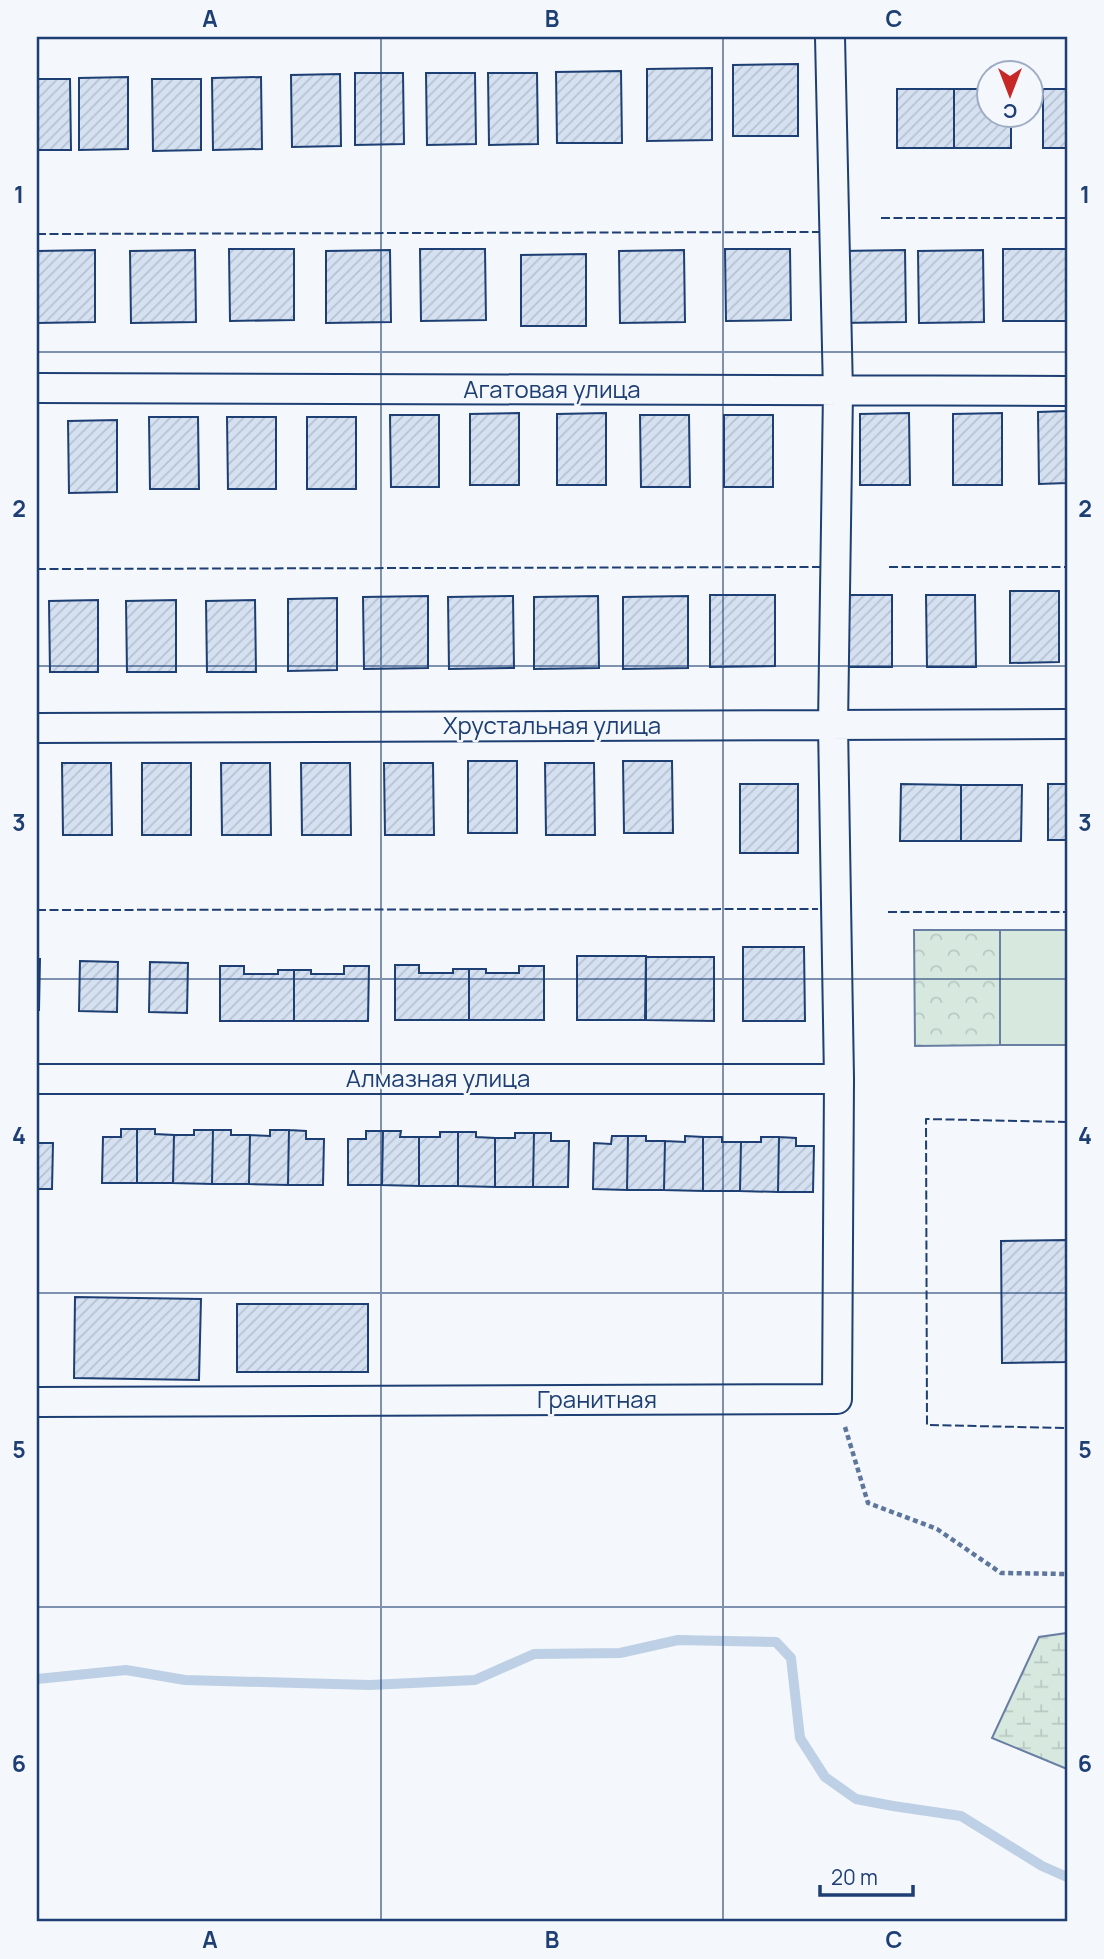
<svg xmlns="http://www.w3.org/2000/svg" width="1104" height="1959" font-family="Manrope,sans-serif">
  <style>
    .wetland { fill: url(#wetland-marsh); stroke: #687fa3; stroke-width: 2 }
    .park { fill: url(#park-crowns); stroke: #687fa3; stroke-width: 2 }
    .garden { fill: #d7e8df; stroke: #687fa3; stroke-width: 2 }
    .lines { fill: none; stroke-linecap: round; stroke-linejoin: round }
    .stream { stroke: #bed0e5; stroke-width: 10 }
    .building { fill: url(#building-hatch); stroke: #1d3f73; stroke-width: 2 }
    .street-casing { stroke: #1d3f73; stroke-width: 32 }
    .path { stroke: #5e769c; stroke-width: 4.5; stroke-dasharray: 5 3.5; stroke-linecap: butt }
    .street { stroke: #f4f7fb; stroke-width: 28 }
    .fence { stroke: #1d3f73; stroke-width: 2; stroke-dasharray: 9 3.5; stroke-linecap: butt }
    .grid { fill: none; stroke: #1d3f73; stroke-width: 2; stroke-opacity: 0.55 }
    .labels { text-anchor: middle; stroke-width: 5; stroke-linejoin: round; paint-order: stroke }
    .street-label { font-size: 24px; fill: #1d3f73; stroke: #f4f7fb }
    .neatline { fill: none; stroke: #1d3f73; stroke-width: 2.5 }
    .grid-label { font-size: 23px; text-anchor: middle; font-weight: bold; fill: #1d3f73 }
  </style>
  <defs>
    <pattern id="wetland-marsh" width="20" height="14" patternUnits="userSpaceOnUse" patternTransform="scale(1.75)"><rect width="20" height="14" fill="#d7e8df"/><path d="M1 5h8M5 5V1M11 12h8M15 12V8" fill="none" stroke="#b8c8c3"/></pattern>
    <pattern id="park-crowns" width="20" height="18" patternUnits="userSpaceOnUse" patternTransform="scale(1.75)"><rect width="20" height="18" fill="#d7e8df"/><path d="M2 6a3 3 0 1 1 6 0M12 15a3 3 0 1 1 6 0" fill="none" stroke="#b8c8c3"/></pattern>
    <pattern id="building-hatch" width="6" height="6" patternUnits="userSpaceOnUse" patternTransform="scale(1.75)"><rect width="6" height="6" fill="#d5e0f0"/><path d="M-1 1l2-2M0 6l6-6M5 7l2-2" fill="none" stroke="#b6c1d1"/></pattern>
  </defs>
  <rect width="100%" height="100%" fill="#f4f7fb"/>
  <path class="wetland" d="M1067 1633V1769L992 1738 1039 1637Z"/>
  <path class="park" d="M914 930H1000V1045L915 1046Z"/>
  <path class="garden" d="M1000 930H1067V1045H1000Z"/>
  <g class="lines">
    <path class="stream" d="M37 1679 126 1670 185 1680 370 1685 475 1680 534 1654 620 1653 678 1640 776 1642 791 1658 800 1738 825 1777 856 1799 893 1806 961 1816 1042 1866 1067 1877"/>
  </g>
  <path class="building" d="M798 64V136H733V65Z
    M712 68V140L647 141V69Z
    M621 71 622 143H557L556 72Z
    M355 73H403L404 144 355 145Z
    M426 73H475L476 144 427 145Z
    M488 73H537L538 144 489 145Z
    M340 74 341 146 292 147 291 75Z
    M128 77V149L79 150V78Z
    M261 77 262 149 213 150 212 78Z
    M37 79H70L71 150H37Z
    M152 79H201V150L153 151Z
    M897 89H954V148H897Z
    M954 89H988V116H1011V148H954Z
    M1043 89H1067V148H1043Z
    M229 249H294V320L230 321Z
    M420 249H485L486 320 421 321Z
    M725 249H790L791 320 726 321Z
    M1003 249H1067V321H1003Z
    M95 250V322L37 323V251Z
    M195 250 196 322 131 323 130 251Z
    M390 250 391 322 326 323V251Z
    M684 250 685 322 620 323 619 251Z
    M905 250 906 322 841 323V251Z
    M983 250 984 322 919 323 918 251Z
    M586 254V326H521V255Z
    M1067 411V483L1039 484 1038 412Z
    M519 413V485H470V414Z
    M606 413V485H557V414Z
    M909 413 910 485H860V414Z
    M1002 413V485H953V414Z
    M390 415H439V487H391Z
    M640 415H689L690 487H641Z
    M724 415H773V487H724Z
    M149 417H198L199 489H150Z
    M227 417H276V489H228Z
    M307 417H356V489H307Z
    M117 420V492L69 493 68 421Z
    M1010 591H1059V662L1010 663Z
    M710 595H775V666L710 667Z
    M843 595H892V667H844Z
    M926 595H975L976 667H927Z
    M428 596V668L364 669 363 597Z
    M513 596 514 668 449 669 448 597Z
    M598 596 599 668 534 669V597Z
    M688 596V668L623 669V597Z
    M337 598V670L288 671V599Z
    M98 600V672H50L49 601Z
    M176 600V672H127L126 601Z
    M255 600 256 672H207L206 601Z
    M468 761H517V833H468Z
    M623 761H672L673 833H624Z
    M62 763H111L112 835H63Z
    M142 763H191V835H142Z
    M221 763H270L271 835H222Z
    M301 763H350L351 835H302Z
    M384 763H433L434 835H385Z
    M545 763H594L595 835H546Z
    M740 784H798V853H740Z
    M901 784 961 785V841H900Z
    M1048 784H1067V840H1048Z
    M961 785H1022L1021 841H961Z
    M743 947H804L805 1021H743Z
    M577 956H646L645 1020H577Z
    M646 957H714V1021L646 1020Z
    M37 959H40L39 1010H37Z
    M80 961 118 962 117 1012 79 1011Z
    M150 962 188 963 187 1013 149 1012Z
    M395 965H419V973H453V969H469V1020H395Z
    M220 966H244V974H278V970H294V1021H220Z
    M344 966H369L368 1021H294V970H311V974H344Z
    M519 966H544V1020H469V969H486V973H519Z
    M121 1129H137V1183H102L103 1137H121Z
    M137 1129H155V1134L174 1135 173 1183H137Z
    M194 1130H213L212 1184 173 1183 174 1135H194Z
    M213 1130H231V1135H250L249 1184H212Z
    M270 1130H289L288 1185 249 1184 250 1135 270 1136Z
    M289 1130 306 1131V1139H324L323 1185H288Z
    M366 1131H383L382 1185H348V1139H366Z
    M383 1131H401L400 1137H419V1186L382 1185Z
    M440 1132H458V1186H419V1137H440Z
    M458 1132H476V1137L495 1138V1187L458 1186Z
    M515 1133H534L533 1187H495V1138H515Z
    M534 1133H551V1141H569L568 1187H533Z
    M612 1136H628L627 1190 593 1189 594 1143 611 1144Z
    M628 1136H646V1141H665L664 1190H627Z
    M685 1136 703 1137V1191L664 1190 665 1141 685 1142Z
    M703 1137H722V1142H741L740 1191H703Z
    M761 1137H779L778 1192 740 1191 741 1142H761Z
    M779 1137 796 1138V1146H814L813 1192H778Z
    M37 1143H53L52 1189H37Z
    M1067 1240V1362L1002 1363 1001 1241Z
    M75 1297 201 1299 199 1380 74 1378Z
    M237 1304H368V1372H237Z"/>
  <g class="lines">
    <defs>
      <path id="street" d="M37 388 1067 391
        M37 728 1067 724
        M37 1079H839
        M37 1402 837 1399 839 1079 833 725 838 392 830 37"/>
    </defs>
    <use href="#street" class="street-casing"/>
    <path class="path" d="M845 1427 868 1503 937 1529 1001 1573 1067 1574"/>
    <use href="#street" class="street"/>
    <path class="fence" d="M881 218H1067
      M37 234 819 232
      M889 567H1067
      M37 569 823 567
      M37 910 818 909
      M888 912H1067
      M1067 1122 926 1119 927 1425 1067 1428"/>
  </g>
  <path class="grid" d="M381 37V1922M723 37V1922M37 352H1067M37 666H1067M37 979H1067M37 1293H1067M37 1607H1067"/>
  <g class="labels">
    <g class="street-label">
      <text x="552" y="398">Агатовая улица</text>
      <text x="552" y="734">Хрустальная улица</text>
      <text x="438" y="1087">Алмазная улица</text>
      <text x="597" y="1408">Гранитная</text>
    </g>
  </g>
  <rect width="1104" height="1959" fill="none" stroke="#f4f7fb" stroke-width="77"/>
  <g transform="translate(1010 94) rotate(180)"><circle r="33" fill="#f4f7fb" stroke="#9eadc5" stroke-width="2"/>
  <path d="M0-5L12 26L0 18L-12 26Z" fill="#c62828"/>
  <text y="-10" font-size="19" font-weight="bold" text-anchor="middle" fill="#1d3f73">С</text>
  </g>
  <path d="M820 1885v10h93v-10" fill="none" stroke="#1d3f73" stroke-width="3.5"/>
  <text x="831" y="1885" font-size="21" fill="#1d3f73" stroke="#f4f7fb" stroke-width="5" paint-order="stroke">20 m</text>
  <rect x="38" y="38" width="1028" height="1882" class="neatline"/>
  <g class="grid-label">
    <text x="210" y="27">A</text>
    <text x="552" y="27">B</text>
    <text x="894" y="27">C</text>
    <text x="19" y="203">1</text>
    <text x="1085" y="203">1</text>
    <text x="19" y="517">2</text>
    <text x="1085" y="517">2</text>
    <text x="19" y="831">3</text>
    <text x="1085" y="831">3</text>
    <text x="19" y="1144">4</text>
    <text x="1085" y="1144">4</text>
    <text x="19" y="1458">5</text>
    <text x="1085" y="1458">5</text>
    <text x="19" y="1772">6</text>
    <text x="1085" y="1772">6</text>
    <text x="210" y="1948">A</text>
    <text x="552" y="1948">B</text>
    <text x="894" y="1948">C</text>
  </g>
</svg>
